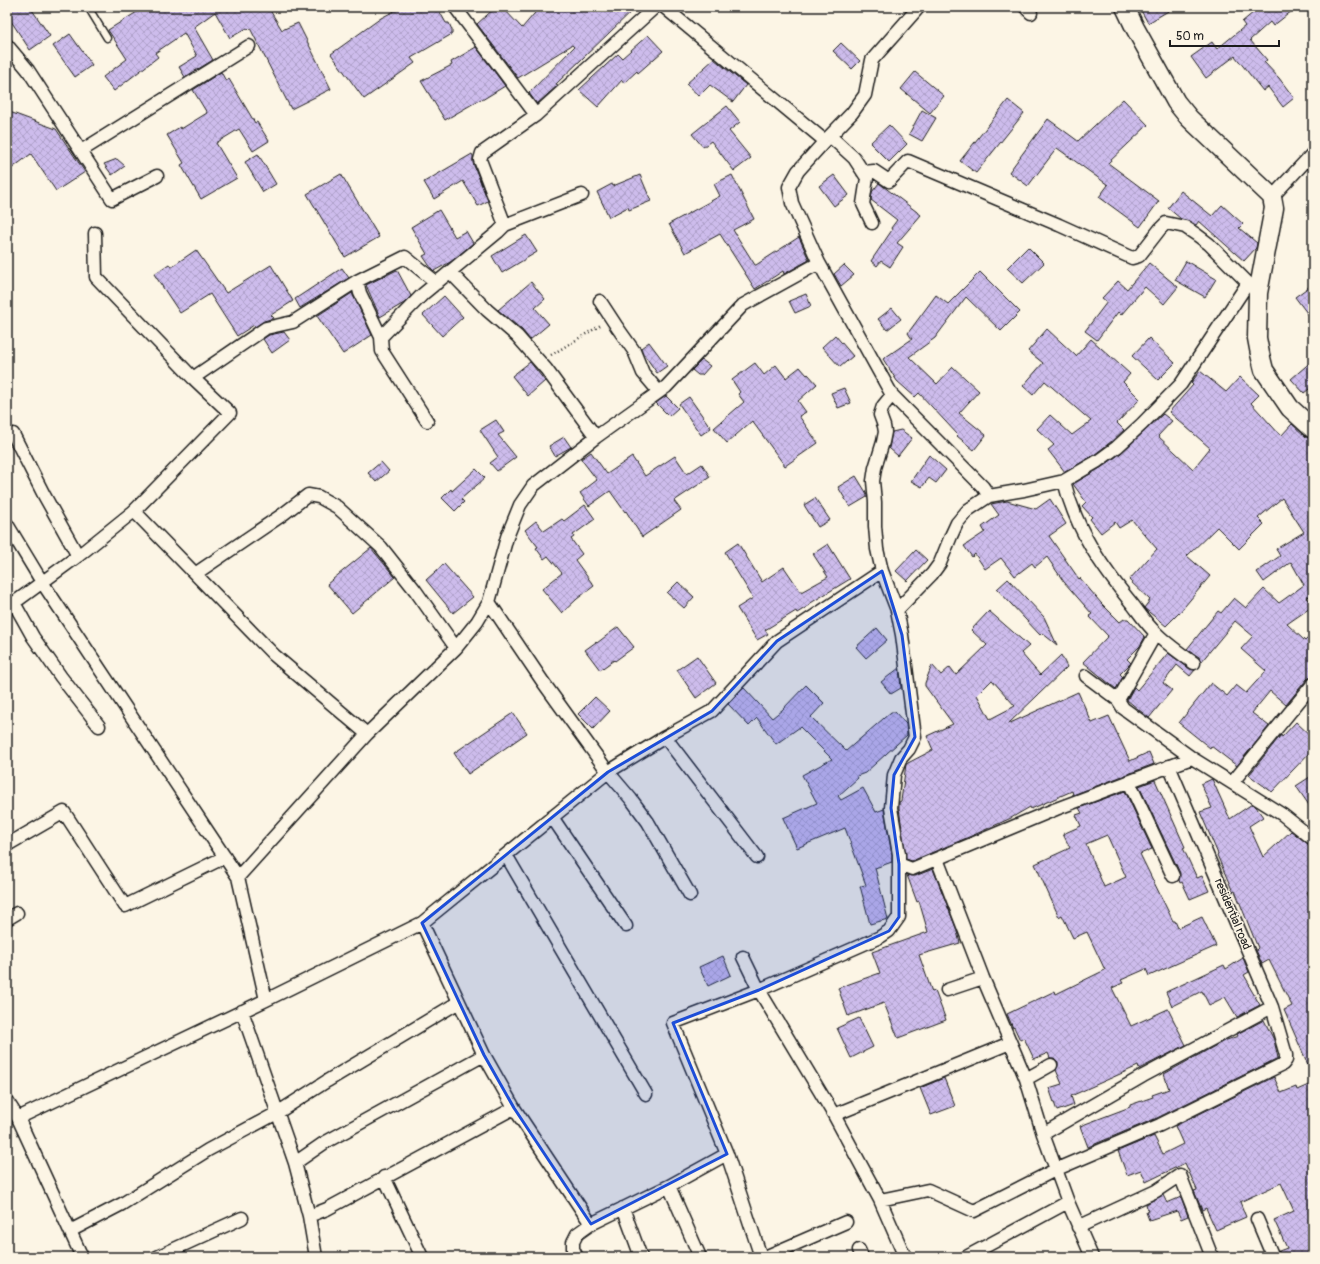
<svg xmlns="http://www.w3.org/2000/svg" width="1320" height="1264" font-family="Pangolin,sans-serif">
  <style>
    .building { fill: url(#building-cross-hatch); stroke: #1c1c1c; fill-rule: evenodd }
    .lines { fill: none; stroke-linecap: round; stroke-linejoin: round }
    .lane-casing { stroke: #1c1c1c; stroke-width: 9 }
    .street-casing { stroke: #1c1c1c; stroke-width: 15 }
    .secondary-casing { stroke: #1c1c1c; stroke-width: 21 }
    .path { stroke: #1c1c1c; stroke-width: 2.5; stroke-dasharray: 1 3; stroke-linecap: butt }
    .lane { stroke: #fcf5e5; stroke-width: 6 }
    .street { stroke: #fcf5e5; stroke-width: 12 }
    .secondary { stroke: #fcf5e5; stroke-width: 18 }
    .marked { fill: #1d4ed8; fill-opacity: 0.2; stroke: #1d4ed8; stroke-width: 3; stroke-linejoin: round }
    .labels { text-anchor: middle; stroke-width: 3; stroke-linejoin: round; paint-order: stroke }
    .street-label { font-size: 12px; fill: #1c1c1c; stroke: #fcf5e5 }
  </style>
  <defs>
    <pattern id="building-cross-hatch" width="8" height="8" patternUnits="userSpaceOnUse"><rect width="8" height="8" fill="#cdbcec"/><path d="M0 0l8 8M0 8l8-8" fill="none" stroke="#afa1ca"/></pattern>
  </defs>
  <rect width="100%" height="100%" fill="#fcf5e5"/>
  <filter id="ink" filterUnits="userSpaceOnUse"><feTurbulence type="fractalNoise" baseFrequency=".025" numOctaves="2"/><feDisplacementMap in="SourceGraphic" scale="8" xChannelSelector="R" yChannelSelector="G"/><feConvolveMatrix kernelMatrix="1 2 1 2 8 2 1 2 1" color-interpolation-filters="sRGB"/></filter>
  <g filter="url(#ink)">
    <path class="building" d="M7 7H30L50 36 30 50 7 15Z
      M145 7H268L282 30 298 23 331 89 291 109 250 28 248 30 247 28 230 38 215 12 194 27 213 60 185 77 179 67 197 56 184 33 155 53 158 57 114 91 103 77 127 59 108 30Z
      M402 7H437L446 23H449L452 30V34L411 58 415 63 364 99 331 54 381 18Z
      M496 7H502L522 28 540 7H636L556 84 558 85 537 104 529 93 574 47 572 45 518 78 477 24Z
      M1139 7H1175L1148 23Z
      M1260 7H1297L1273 26 1270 22 1250 40 1267 60 1264 62 1279 78 1294 98 1283 107 1268 87 1263 91 1235 56 1206 78 1191 57 1212 42 1217 49 1245 26 1242 22Z
      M70 34 92 65 75 77 53 46Z
      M648 35 663 51 638 73 637 71 624 83 622 80 598 107 579 90 618 54 622 58Z
      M841 43 860 61 852 69 833 51Z
      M476 47 505 86 482 100 481 99 445 120 421 81 452 65 451 62Z
      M714 59 746 85 733 102 710 85 699 96 686 84Z
      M221 72 226 81 229 79 255 123 257 122 269 141 253 151 239 129 216 143 237 178 201 199 181 165 184 163 167 135 180 127 181 129 207 113 193 90Z
      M915 72 944 96 930 113 901 89Z
      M1123 99 1148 125 1108 163 1159 201 1140 227 1099 197 1108 185 1057 148 1028 186 1009 172 1048 119 1078 141Z
      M1008 100 1024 113 976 173 960 161Z
      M727 106 740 122 729 131 751 158 734 171 711 141 703 147 692 134Z
      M922 110 936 118 922 141 909 134Z
      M7 111 56 129 85 172 56 191 31 154 7 172Z
      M889 125 907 144 889 162 870 143Z
      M258 154 276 184 263 192 245 162Z
      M472 154 473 156V163L488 201 478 206 463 181 434 199 424 182Z
      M117 159 125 166 112 175 104 164Z
      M341 174 379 237 345 257 307 194Z
      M640 175 651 201 629 210 628 207 609 217 597 192 612 184 613 186Z
      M732 175 754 219 733 230 755 265H756L799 237 809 260 784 274 783 271 755 289 720 234 685 253 669 224 720 196 714 184Z
      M834 175 849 195 834 206 819 186Z
      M879 183 921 215 897 243 903 247 890 267 881 261 877 266 871 261 892 230 891 228 897 220 871 200 872 192Z
      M1181 191 1212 216 1222 205 1243 224 1239 228 1257 243 1256 248 1244 261 1199 221 1196 225 1189 221 1181 219 1168 208Z
      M439 210 455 237 466 231 473 243 452 261 434 271 431 268 423 256 427 254 411 227Z
      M526 235 537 252 502 273 492 256Z
      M1028 247 1044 263 1023 283 1007 268Z
      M196 250 226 293 271 265 293 301 271 315 274 318 264 321 255 327 254 325 237 336 210 294 180 313 154 274 169 264 171 267Z
      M1186 261 1216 279 1205 297 1175 280Z
      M1149 263 1178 287 1164 304 1145 287 1121 315 1118 312 1097 340 1085 331 1107 302 1102 298 1118 281 1127 289Z
      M844 265 854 275 841 286 834 274Z
      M342 268 349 278 300 308 295 299Z
      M397 270 411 296 404 303 380 317 366 285Z
      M980 272 1020 312 1001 331 966 297 935 338 909 357 937 384 953 367 979 391 959 413 986 435 974 450 957 436 958 435 919 393 915 397 897 381 883 359 912 339 908 333 936 295 948 304Z
      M531 282 545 299 535 308 549 324 530 340 522 330 498 310Z
      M1313 284V321L1295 297Z
      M352 293 372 335 343 354 317 316Z
      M806 294 811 306 795 313 789 301Z
      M444 296 463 317 442 336 423 315Z
      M892 308 901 319 887 330 878 319Z
      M1047 329 1076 356 1091 339 1130 374 1123 382 1140 399 1117 423 1124 430 1112 441 1094 455 1065 472 1048 450 1054 445 1037 429 1050 415 1072 435 1091 421 1045 381 1033 395 1023 386 1043 363 1028 351Z
      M284 332 290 340 272 353 263 339 269 335Z
      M835 335 853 356 840 367 822 347Z
      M1149 338 1175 363 1158 380 1132 356Z
      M649 342 667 366 657 373 643 353 641 348Z
      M702 360 710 366 702 375H698L692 370Z
      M1313 360V386L1304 393 1291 379Z
      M530 362 545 381 528 396 512 376Z
      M755 363 764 375 776 365 786 378 800 367 807 375 808 374 817 384 798 401 806 412 799 416 818 443 785 466 752 421 727 443 714 428 744 402 738 394 740 392 732 380Z
      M1200 371 1226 392 1240 377 1259 395 1251 403 1281 436 1292 424 1306 437 1313 440V464L1309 469 1313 476V601L1310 596 1307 597 1313 606 1287 624 1305 641 1313 633V677L1307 679 1286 705 1270 691 1252 713 1269 726 1237 766 1211 746 1210 748 1179 723 1211 683 1227 696 1236 685 1246 693 1266 671 1241 649 1253 636 1235 621 1201 662 1199 657 1187 649 1218 611 1221 613 1234 598 1246 608 1264 589 1279 603 1304 585 1291 562 1264 582 1257 572 1280 556 1276 549 1304 532 1282 498 1258 518 1264 524 1239 549 1217 527 1187 556 1210 576 1180 612 1166 626 1144 608 1150 600 1129 580 1157 549 1132 520 1119 528 1115 522 1101 533 1090 519 1092 517 1082 506 1086 502 1073 484 1102 467 1121 453 1163 414 1172 421 1158 436 1193 469 1210 448 1169 412 1193 385 1191 383Z
      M844 388 851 403 838 408 831 393Z
      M666 396 678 408 669 416 656 403Z
      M689 397 711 428 701 435 679 404Z
      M496 420 504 432 498 435 516 457 497 471 490 463 498 457 480 430Z
      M901 430 912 438 898 456 889 448 892 432Z
      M564 437 571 447 555 456 549 446Z
      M591 452 607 474 632 457 645 476 675 456 687 474 702 464 710 477 674 501 681 510 642 537 626 511 625 512 610 491 589 506 580 493 597 480 581 459Z
      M929 455 946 470 936 483 929 478 922 487 911 481Z
      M381 462 389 471 376 482 368 473Z
      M476 469 485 478 461 499 464 502 455 511 442 498 451 489 452 491Z
      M856 476 867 494V497L850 507 838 487Z
      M815 498 830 520 818 527 804 505Z
      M1050 499 1066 524 1049 536 1079 579 1080 578 1101 603 1120 622 1124 619H1128L1145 637 1140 646 1127 659 1131 663 1120 674 1123 677 1116 689 1083 662 1108 636 1089 616 1092 614 1064 582 1047 557 1035 567 1032 563 1015 576 1001 558 985 569 975 554 972 557 964 546 985 532 982 527 999 515 991 504 1007 501 1036 509Z
      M585 505 595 519 573 535 574 537 571 539 582 554 575 560 594 586 577 599 562 613 542 589 562 573 548 556 544 559 536 548 538 547 525 530 536 521 544 531 562 519 564 521Z
      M738 543 762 582 784 567 801 592 828 577 813 554 828 544 850 579 809 604 810 605 797 613 796 611 765 630 768 634 757 640 737 608 753 598 725 552Z
      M371 548 395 577 352 613 327 584Z
      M916 550 927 560 907 581 896 571Z
      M444 564 473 597 453 613 426 580Z
      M1008 579 1044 617 1057 645 1042 633 1040 635 997 589Z
      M678 582 694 597 684 608 667 593Z
      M989 611 1029 646 1021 653 1040 675 1061 655 1067 667 1008 724 1078 692 1092 723 1109 716 1130 761 1149 752 1154 764 1073 795 1072 791 1031 809 1030 807 1011 818 976 834 912 861 906 859 899 808V802L901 801 906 764 933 750 927 736 953 724 925 686V683L932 665 941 675 950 667 956 675 987 645 971 630ZM992 680 1015 706 990 719 977 695Z
      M618 627 634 647 615 661 614 660 600 670 585 650 596 642 597 643Z
      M877 628 887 640 866 658 856 647Z
      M1168 653 1190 669 1195 670 1190 676 1177 665 1163 683 1172 690 1149 718 1127 700 1134 687 1137 690Z
      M697 656 716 683 696 698 677 670Z
      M899 668 901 688 891 694 881 682Z
      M806 685 824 703 811 717 846 751 891 712H895L906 724 907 735 865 773 857 776 858 778 838 796 841 800 863 788 876 812 884 809 892 855V862L875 868 888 919 870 924 860 886 866 885 845 828 797 848 783 818 817 803 802 775 832 759 800 727 776 744 757 718 749 726 728 704 744 688 772 718 782 710Z
      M595 697 610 711 593 729 578 714Z
      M513 713 527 733 468 774 454 753Z
      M1296 722 1313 738V749L1272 792 1249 775 1281 735 1282 737Z
      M1313 775V811L1296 786Z
      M1212 779 1230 819 1252 804 1256 807 1263 817 1249 826 1263 857 1291 831 1313 848V890L1307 892 1313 905V1076L1284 1010 1292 1006 1269 960 1262 964 1256 950 1258 948 1235 891 1233 892 1217 855 1218 854 1200 812 1212 808 1201 784Z
      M1155 780 1185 847 1183 848 1197 878 1202 876 1209 891 1190 899 1182 882 1180 883 1179 880 1180 873 1139 786Z
      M1125 791 1152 849 1140 854 1173 921H1175L1178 928 1202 917 1216 946 1149 976 1146 969 1121 980 1123 983 1112 988 1131 1026 1168 1009 1186 1045 1139 1069 1138 1066 1071 1096 1074 1105 1057 1111 1049 1088 1062 1084 1056 1070 1058 1065V1062L1054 1058H1050L1048 1053 1034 1059 1024 1038 1020 1040 1014 1027 1013 1028 1007 1014 1055 991 1056 994 1105 970 1087 932 1073 938 1062 915 1059 917 1035 864 1070 848 1063 834 1081 826 1076 815 1082 813 1079 808ZM1107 835 1126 877 1104 887 1086 844Z
      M933 869 956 928 960 943 919 955 932 992 935 991 946 1020 898 1038 884 1003 848 1016 838 988 880 973 872 952 928 932 919 901 917 902 907 875 915 876Z
      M723 956 731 975 708 986 699 967Z
      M1243 958 1249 972 1244 975 1250 985 1249 986 1260 1005 1237 1017 1225 997 1209 1005 1202 991 1172 1006 1166 992 1224 965 1226 969Z
      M859 1018 873 1047 851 1058 837 1028Z
      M1264 1020 1274 1040 1278 1058 1157 1118 1088 1147 1080 1126 1130 1107V1105L1153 1097 1152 1095 1169 1089 1164 1074 1224 1041 1238 1036 1237 1034Z
      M1274 1077 1281 1093 1296 1087 1297 1090 1313 1083V1257H1280L1279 1251 1287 1248 1274 1220 1294 1211 1281 1183 1240 1202 1246 1217 1216 1230 1206 1208 1202 1210 1194 1191 1197 1190 1185 1163 1146 1182 1141 1170 1127 1175 1118 1151 1154 1136 1163 1154 1183 1144 1175 1126Z
      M944 1078 955 1106 931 1115 920 1088Z
      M1163 1195 1167 1203 1181 1197 1188 1216 1181 1219 1177 1211 1149 1220 1146 1212 1148 1211 1146 1204Z"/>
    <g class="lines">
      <defs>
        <path id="lane" d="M88 7 107 38"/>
        <path id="street" d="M455 7 536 115
          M664 7 825 141
          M1025 7 1031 13
          M7 45 28 70 112 199 157 176
          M830 136 854 158 867 178 863 204 872 223
          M81 151 249 46
          M863 172 874 171 889 181 908 161 1059 225 1132 258 1139 256 1160 229 1166 223 1185 227 1197 235 1209 244 1253 288
          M1272 197 1313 153
          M505 225 582 195
          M450 272 487 310 517 336 546 369 596 437
          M357 281 360 293 381 337 382 351 427 421
          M600 301 617 327 634 351 643 373 659 392
          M381 337 423 294 498 232 505 225 480 160 482 153 536 115 655 7
          M193 378 266 328 293 322 357 281 405 257 437 283
          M892 395 983 487 989 496
          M13 434 44 495 78 556
          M1064 481C1076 530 1101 566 1133 605 1140 614 1147 625 1156 633 1167 644 1181 654 1194 663
          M134 511 274 655 367 734
          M7 524 42 582 238 877 266 1000
          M195 574 282 515 308 495 319 497 337 507 381 547 415 590 456 648
          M489 602 543 682 608 772 631 799 648 822 690 895
          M14 603 33 637 61 677 99 726
          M7 608 78 556 134 511 230 413 193 378 96 277 95 233
          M897 610 932 574 940 563 951 536 957 523 968 510 989 496 1024 490 1064 481 1098 461 1117 447 1142 424 1181 384 1248 283
          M1086 676 1118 700 1123 708 1192 758 1283 815 1313 839
          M1118 700 1156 633
          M665 737 757 857
          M1129 782 1173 876
          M1232 783 1313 684
          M552 817 626 926
          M7 845 64 812 125 906 225 857
          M506 855 646 1094
          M937 859 983 978 1026 1079 1043 1134 1068 1202 1092 1257
          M899 864 912 869 1056 809 1192 758
          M238 877 367 734 456 648 477 622 489 602 507 537 520 505 533 486 596 437 666 387 743 305 819 263
          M7 919 17 913
          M422 923 484 1055 514 1108 591 1224
          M743 957 759 990 834 1115 880 1200 905 1257
          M947 990 983 978
          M242 1011 295 1163 309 1216 316 1257
          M1026 1079 1051 1065
          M7 1101 18 1118 82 1257
          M834 1115 1010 1043
          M18 1118 266 1000 422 923 608 772 665 737 712 711 777 641 882 571
          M1043 1134 1143 1076 1272 1007
          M295 1163 324 1143 484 1055
          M384 1177 422 1257
          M669 1186 700 1257
          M880 1200 928 1190 974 1211 1057 1169 1160 1125 1283 1064 1286 1060V1055L1272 1007 1169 766
          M623 1208 641 1257
          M309 1216 327 1209 514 1108
          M1257 1219 1273 1257
          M1078 1227 1156 1191 1180 1175 1212 1257
          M70 1231 122 1204 208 1150 277 1113 327 1081 459 1002
          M859 1250 862 1257
          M157 1257 242 1218
          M577 1257 573 1249V1242L577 1234 591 1224 669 1186 727 1154
          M761 1257 727 1154 673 1023 759 990 880 937 889 931 899 917V854L891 808 894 775 901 758 909 749 915 737 902 635 897 610 882 571 877 549 875 526V502L873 481 875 468 883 442 885 432 884 426 880 415 883 406 892 395 819 263 792 203 789 187 798 171 825 141 852 113 865 95 872 60 919 7
          M765 1257 846 1222
          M966 1257 1068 1202"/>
        <path id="secondary" d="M1125 7 1135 28 1176 102 1189 118 1272 197 1274 208 1258 293 1257 338 1260 354 1264 370 1290 408 1313 429"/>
      </defs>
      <use href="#lane" class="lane-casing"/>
      <use href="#street" class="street-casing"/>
      <use href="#secondary" class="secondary-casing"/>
      <path class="path" d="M551 355 601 325"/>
      <use href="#lane" class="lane"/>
      <use href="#street" class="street"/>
      <use href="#secondary" class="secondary"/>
    </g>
  </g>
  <path class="marked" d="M882 571 902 635 915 737 894 775 891 808 899 864V917L889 931 759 990 673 1023 727 1154 591 1224 514 1108 484 1055 422 923 608 772 712 711 777 641Z"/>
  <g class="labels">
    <g class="street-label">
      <text transform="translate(1233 914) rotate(67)" y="4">residential road</text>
    </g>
  </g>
  <rect width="1320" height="1264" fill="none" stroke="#fcf5e5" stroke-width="24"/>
  <rect x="12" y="12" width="1296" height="1240" fill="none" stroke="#1c1c1c" stroke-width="1.5" filter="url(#ink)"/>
  <path d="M1170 40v6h109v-6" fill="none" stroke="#1c1c1c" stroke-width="2"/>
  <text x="1176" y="40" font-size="12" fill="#1c1c1c" stroke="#fcf5e5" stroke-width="3" paint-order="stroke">50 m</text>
</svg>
